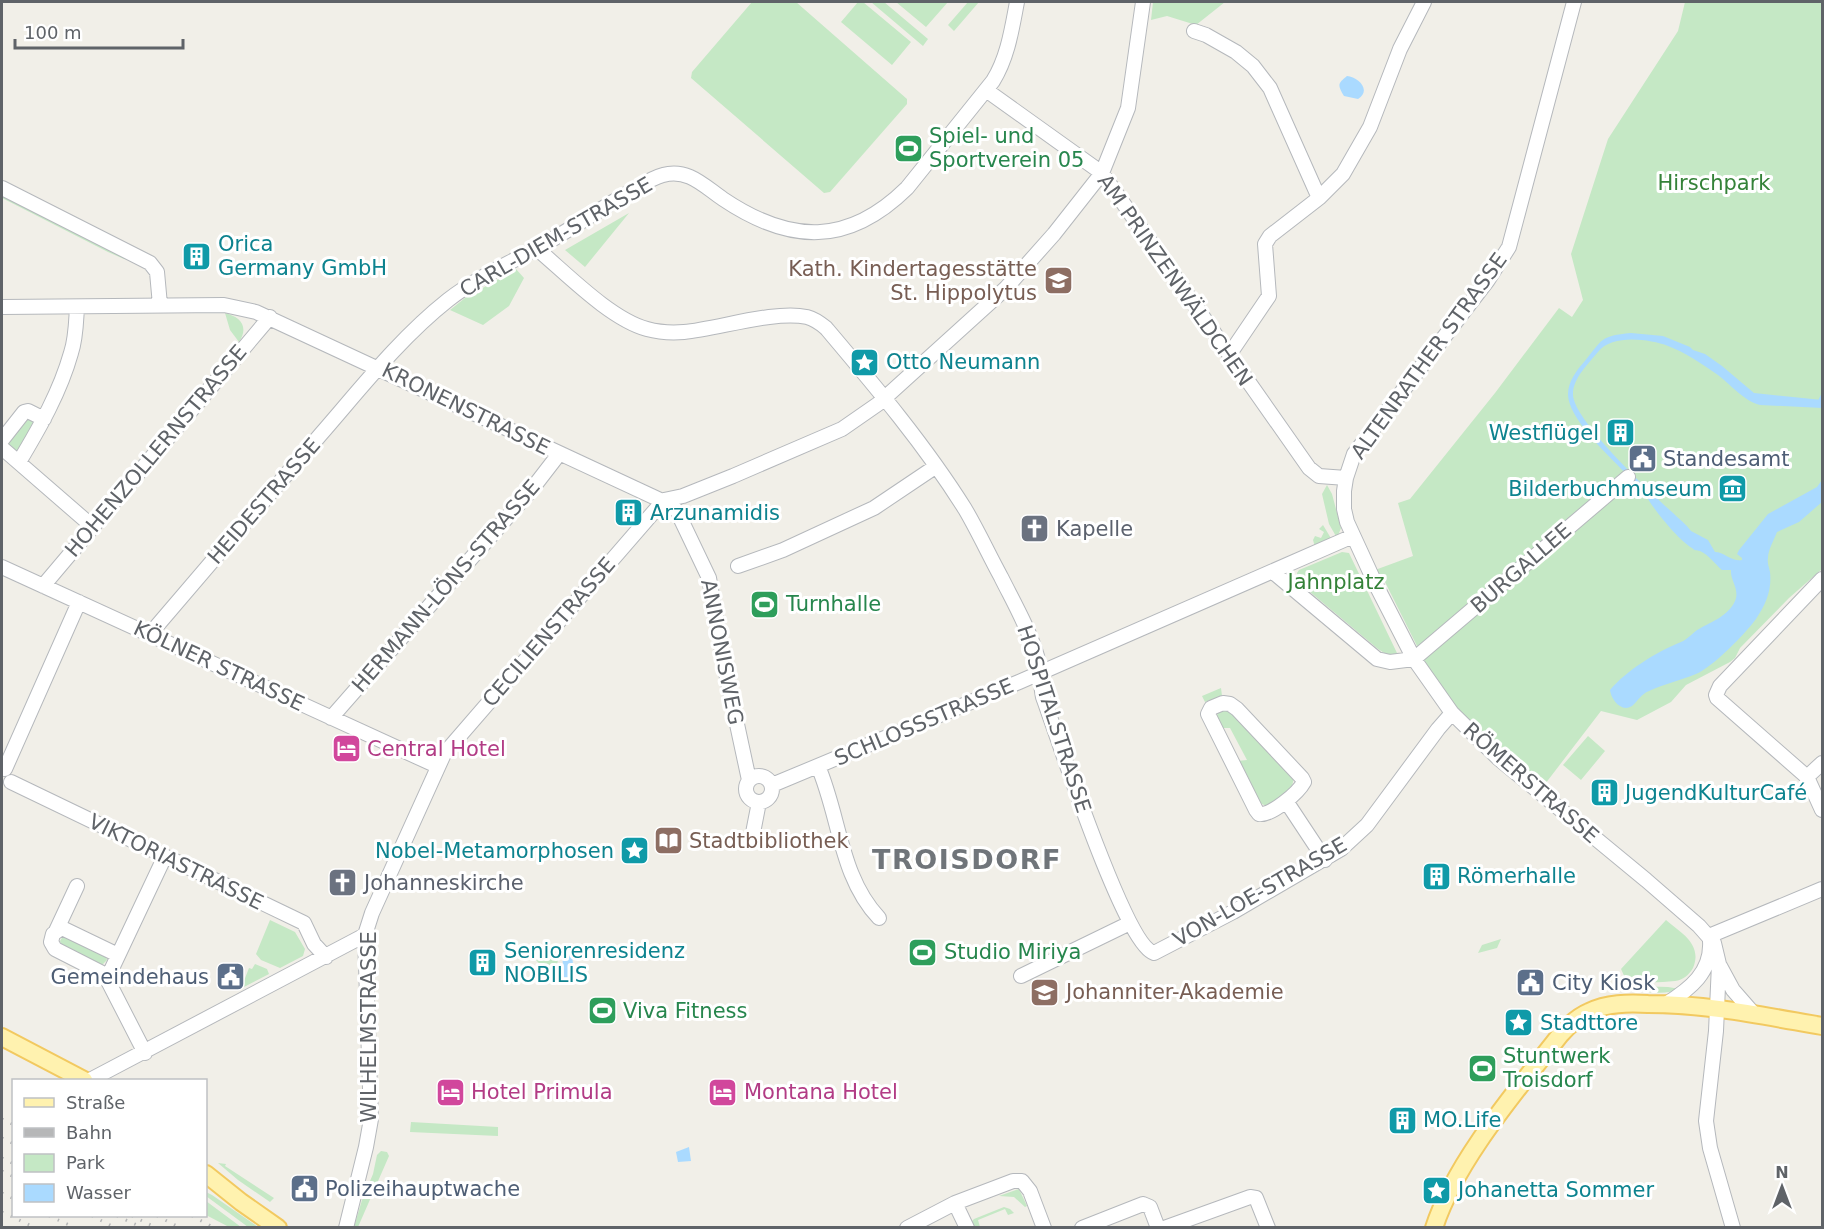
<svg xmlns="http://www.w3.org/2000/svg" width="1824" height="1229" font-family="'DejaVu Sans',sans-serif">
  <style>
    .green { fill: #c5e8c5 }
    .water { fill: #aadaff }
    .lines { fill: none; stroke-linecap: round; stroke-linejoin: round }
    .stream { stroke: #aadaff; stroke-width: 3 }
    .minor-casing { stroke: #b5b8bc; stroke-width: 16 }
    .major-casing { stroke: #f2c960; stroke-width: 20 }
    .minor { stroke: #fff; stroke-width: 14 }
    .major { stroke: #fff2af; stroke-width: 16 }
    .rail { stroke: #b6b7b8; stroke-width: 3; stroke-dasharray: 1.5 8; stroke-linecap: butt }
    .labels { text-anchor: middle; stroke-width: 6; stroke-linejoin: round; paint-order: stroke }
    .leisure-label { font-size: 21px; fill: #27864d; stroke: #fff; text-anchor: start }
    .park-label { font-size: 21px; fill: #348238; stroke: #fff }
    .street-label { font-size: 21px; fill: #5f6368; stroke: #fff }
    .culture-label { font-size: 21px; fill: #0d838f; stroke: #fff; text-anchor: start }
    .education-label { font-size: 21px; fill: #785e54; stroke: #fff; text-anchor: start }
    .service-label { font-size: 21px; fill: #4e5e75; stroke: #fff; text-anchor: start }
    .worship-label { font-size: 21px; fill: #5b616d; stroke: #fff; text-anchor: start }
    .hotel-label { font-size: 21px; fill: #b23c85; stroke: #fff; text-anchor: start }
    .district-label { font-size: 27px; font-weight: bold; letter-spacing: 1.5px; fill: #70757a; stroke: #fff }
  </style>
  <rect width="100%" height="100%" fill="#f1efe8"/>
  <path class="green" d="M752 2H796L907 99V104L830 192 824 193 691 78 692 72Z
    M858 2H863L911 42 892 65 841 22Z
    M871 2H884L928 39 923 46Z
    M896 2H948L926 27Z
    M968 2H979L954 31 948 25Z
    M1153 2H1225L1196 25 1167 16 1151 20Z
    M1685 2H1822V569L1789 598 1740 648 1735 658 1730 662 1686 685 1671 702 1637 720 1601 711 1542 788 1519 758 1487 738 1456 710 1427 669V666L1383 578 1375 570 1413 556 1398 503 1410 499 1495 393 1559 308 1572 317 1583 300 1571 254 1608 139 1678 31Z
    M2 194 135 261 124 259 108 252 2 198Z
    M629 213 585 267 565 250Z
    M516 269 524 278 509 306 483 325 450 310 465 298Z
    M225 313C241 317 249 327 239 342L230 330Z
    M29 418 35 423 18 451H14L9 447 8 442Z
    M1327 485 1332 494 1341 528 1337 538 1329 524 1322 494Z
    M1323 525 1332 540 1315 547 1313 540 1315 536 1321 538 1324 532 1319 529Z
    M1342 552 1349 553 1397 653 1396 655 1389 656 1378 649 1297 581V573L1299 570Z
    M1221 688 1222 696 1205 702 1202 696Z
    M1228 709 1293 777C1296 789 1277 801 1266 806L1258 802 1237 761 1247 760 1230 728H1220C1216 717 1214 710 1228 709Z
    M1588 736 1605 751 1581 780 1563 765Z
    M270 920 295 932 305 949 303 956 280 968 261 960 256 954Z
    M1666 920C1681 933 1703 944 1693 968 1689 975 1683 980 1675 981 1659 983 1643 982 1627 982L1621 969Z
    M63 936H67L105 954 107 960 102 965H99L62 948 60 941Z
    M1501 939 1497 948 1478 953 1482 945Z
    M554 950 559 956 555 973 550 975 535 959 537 955Z
    M255 964 267 969 269 974 244 987 242 986 249 968 252 969Z
    M1635 986 1668 987 1680 989C1667 995 1649 992 1636 991Z
    M411 1122 498 1127V1136L410 1132Z
    M381 1151 387 1152 389 1156 358 1227H354L362 1200 373 1174 377 1155Z
    M218 1163 226 1164 225 1166 274 1198 270 1202 238 1180Z
    M1019 1189 1027 1206 1025 1207 1014 1197 999 1196Z
    M206 1192 212 1195 258 1227H248L206 1196Z
    M206 1201 241 1227H229L206 1215Z
    M1004 1207 1010 1209 1014 1213 1008 1215 1005 1209 978 1220 980 1227H973L971 1222 974 1219Z"/>
  <path class="water" d="M1347 76C1358 77 1372 90 1358 99L1344 96C1337 85 1338 83 1347 76Z
    M1631 333 1663 336 1690 347 1693 350 1705 354 1722 366 1754 393 1822 400V408L1760 405C1742 400 1731 384 1715 373 1701 363 1684 352 1668 346 1649 339 1612 334 1598 352 1589 363 1573 378 1573 394 1572 419 1651 493 1672 512 1679 519 1686 524 1691 531L1708 540 1715 552C1724 552 1732 562 1742 560V558L1737 554 1739 550 1768 514 1817 487 1822 480V502L1799 522 1777 532C1774 540 1768 550 1768 558 1767 563 1769 567 1770 572 1772 590 1766 604 1756 619 1745 634 1713 667 1696 674 1681 680 1664 684 1649 691 1641 694 1638 701 1632 706 1621 713 1611 699 1610 690 1626 671 1656 652 1681 642 1687 640 1693 632 1699 629 1713 621 1728 616 1735 601 1740 589 1730 581 1731 570H1722C1715 564 1709 555 1700 551 1694 549 1697 552 1692 548 1677 539 1651 506 1643 491 1624 469 1568 423 1568 394 1568 382 1576 371 1584 362 1603 339 1600 336 1631 333Z
    M572 952 574 979 564 980 562 953Z
    M689 1147 691 1161 678 1162 676 1152Z"/>
  <g class="lines">
    <path class="stream" d="M1820 400 1822 396"/>
    <defs>
      <path id="minor" d="M1574 2 1509 247 1488 280 1354 454 1346 478 1344 491V509L1347 522 1376 585 1414 659 1452 713 1498 758 1646 880 1699 926 1714 943 1719 964 1716 1031 1706 1121 1710 1148 1733 1228
        M1194 31 1206 35 1236 52 1253 66 1270 88 1319 198
        M986 90 1102 173 1309 468 1319 476 1346 478
        M2 188 150 263 157 272 160 305
        M536 248C566 273 610 319 647 329 658 332 672 333 684 332 718 329 774 310 807 317 815 319 820 323 826 328 875 386 925 445 965 509 978 531 989 555 1001 577 1014 603 1029 629 1037 656 1041 669 1040 683 1043 697 1057 735 1125 945 1154 953L1233 912 1341 849 1367 825 1438 729 1452 713
        M2 307 224 305 256 312 671 505 677 511 709 578 726 673 749 780
        M1229 355 1269 296 1265 244 1270 236 1319 198 1343 174 1370 127 1400 49 1424 2
        M2 440 24 412 28 411 44 419
        M2 448 93 527
        M19 462C40 427 60 392 71 353 76 338 76 322 77 307
        M664 500 683 496 733 476 842 429 878 404 1006 288 1054 234 1102 173 1128 108 1143 2
        M738 566 783 550 874 508 935 467
        M2 567 437 766
        M1273 572 1377 659 1390 662 1414 659 1628 477
        M1822 579 1720 686 1716 695 1717 698 1807 777 1822 810
        M43 586 270 317
        M150 634C207 568 264 501 321 434 361 388 400 338 448 300 480 275 519 259 553 239 579 224 603 207 628 193 639 187 651 178 663 175 688 168 704 186 723 199 790 244 848 246 907 188L993 81C1008 57 1012 28 1017 2
        M1223 703 1230 704 1237 709 1302 778 1304 782C1298 793 1271 816 1259 814L1256 810 1208 714 1211 708Z
        M331 718 532 489 559 454
        M818 766C840 817 840 877 879 918
        M5 769 79 602
        M746 789a13 13 0 1 1 26 0a13 13 0 1 1-26 0Z
        M1807 777 1822 763
        M11 782 304 923 314 944 326 957
        M772 785 1019 682 1353 536
        M1286 801 1325 860
        M752 838 759 802
        M56 931 77 886
        M1709 936 1822 889
        M1720 966 1733 990 1754 1014
        M108 976 55 949 51 942 53 934 60 929H64L118 955
        M1021 976 1130 923
        M1666 1004C1690 989 1712 972 1710 941
        M145 1053 107 979 165 856
        M90 1080 365 935
        M955 1203 967 1228
        M346 1228 366 1147 371 1119 365 935 372 913 444 754 664 500
        M907 1228 955 1203 1013 1181H1022L1030 1191 1044 1228
        M1082 1228 1143 1204 1150 1207 1158 1228
        M1164 1228 1250 1197 1256 1198 1268 1228"/>
      <path id="major" d="M2 1037 84 1080
        M206 1174 241 1202 278 1228
        M1434 1228C1455 1162 1517 1090 1560 1035 1568 1026 1577 1017 1589 1012 1607 1003 1628 1003 1648 1004 1707 1004 1764 1016 1822 1026"/>
    </defs>
    <use href="#minor" class="minor-casing"/>
    <use href="#major" class="major-casing"/>
    <use href="#minor" class="minor"/>
    <use href="#major" class="major"/>
    <path class="rail" d="M2 1119 14 1125
      M2 1138 14 1144
      M2 1158 14 1164
      M2 1171 14 1177
      M2 1193 14 1199
      M2 1212 36 1228
      M49 1216 76 1228
      M92 1216 116 1228
      M117 1216 139 1226
      M132 1216 157 1228
      M157 1216 181 1228
      M192 1216 215 1228"/>
  </g>
  <defs>
    <symbol id="stadium-square" viewBox="-11 -11 22 22"><rect x="-9" y="-9" width="18" height="18" rx="4" fill="#2e9e5b" stroke="#fff"/><path d="M0-5a6.5 5 0 1 0 0 10a6.5 5 0 1 0 0-10ZM-3.5-1.8h7v3.6h-7Z" fill="#fff"/></symbol>
    <symbol id="building-square" viewBox="-11 -11 22 22"><rect x="-9" y="-9" width="18" height="18" rx="4" fill="#0f9aa8" stroke="#fff"/><path d="M-4-6H4V6H1V3H-1V6H-4ZM-2.5-4.3h1.7v1.8h-1.7ZM.8-4.3h1.7v1.8H.8ZM-2.5-1h1.7V.8h-1.7ZM.8-1h1.7V.8H.8Z" fill="#fff"/></symbol>
    <symbol id="school-square" viewBox="-11 -11 22 22"><rect x="-9" y="-9" width="18" height="18" rx="4" fill="#8d6e63" stroke="#fff"/><path d="M0-5L7-2L0 1L-7-2ZM-4 1L0 2.5L4 1V4Q0 6-4 4Z" fill="#fff"/></symbol>
    <symbol id="sight-square" viewBox="-11 -11 22 22"><rect x="-9" y="-9" width="18" height="18" rx="4" fill="#0f9aa8" stroke="#fff"/><path d="M0-6L1.8-2.2L6-1.7L2.9 1.2L3.7 5.4L0 3.3L-3.7 5.4L-2.9 1.2L-6-1.7L-1.8-2.2Z" fill="#fff"/></symbol>
    <symbol id="civic-square" viewBox="-11 -11 22 22"><rect x="-9" y="-9" width="18" height="18" rx="4" fill="#5c6f8a" stroke="#fff"/><path d="M-.6-6.5H3V-4.5H.6V-3L4-1V1h2V6H-6V1h2V-1L-.6-3ZM-1.2 2.5V6h2.4V2.5Z" fill="#fff"/></symbol>
    <symbol id="museum-square" viewBox="-11 -11 22 22"><rect x="-9" y="-9" width="18" height="18" rx="4" fill="#0f9aa8" stroke="#fff"/><path d="M0-6L6-3V-2H-6V-3ZM-5-1h2V3h-2ZM-1-1h2V3h-2ZM3-1h2V3H3ZM-6 4H6V6H-6Z" fill="#fff"/></symbol>
    <symbol id="church-square" viewBox="-11 -11 22 22"><rect x="-9" y="-9" width="18" height="18" rx="4" fill="#6b7280" stroke="#fff"/><path d="M-1.2-6h2.4v3.5h3.3v2.4h-3.3V6h-2.4V-.1h-3.3v-2.4h3.3Z" fill="#fff"/></symbol>
    <symbol id="hotel-square" viewBox="-11 -11 22 22"><rect x="-9" y="-9" width="18" height="18" rx="4" fill="#d1479c" stroke="#fff"/><path d="M-6-4.5h1.5V1H6V5H4.5V3h-9V5H-6ZM-4 0a1.8 1.8 0 1 1 3.6 0ZM.5 0V-2.5h3Q6-2.5 6 0Z" fill="#fff"/></symbol>
    <symbol id="library-square" viewBox="-11 -11 22 22"><rect x="-9" y="-9" width="18" height="18" rx="4" fill="#8d6e63" stroke="#fff"/><path d="M-6-4Q-3-5.5-.7-3.5V5Q-3 3-6 4ZM6-4Q3-5.5 .7-3.5V5Q3 3 6 4Z" fill="#fff"/></symbol>
  </defs>
  <g fill-rule="evenodd">
    <use href="#stadium-square" x="892" y="132" width="33" height="33"/>
    <use href="#building-square" x="180" y="240" width="33" height="33"/>
    <use href="#school-square" x="1042" y="264" width="33" height="33"/>
    <use href="#sight-square" x="848" y="346" width="33" height="33"/>
    <use href="#building-square" x="1604" y="416" width="33" height="33"/>
    <use href="#civic-square" x="1626" y="442" width="33" height="33"/>
    <use href="#museum-square" x="1716" y="472" width="33" height="33"/>
    <use href="#building-square" x="612" y="496" width="33" height="33"/>
    <use href="#church-square" x="1018" y="512" width="33" height="33"/>
    <use href="#stadium-square" x="748" y="588" width="33" height="33"/>
    <use href="#hotel-square" x="330" y="732" width="33" height="33"/>
    <use href="#building-square" x="1588" y="776" width="33" height="33"/>
    <use href="#library-square" x="652" y="824" width="33" height="33"/>
    <use href="#sight-square" x="618" y="834" width="33" height="33"/>
    <use href="#building-square" x="1420" y="860" width="33" height="33"/>
    <use href="#church-square" x="326" y="866" width="33" height="33"/>
    <use href="#stadium-square" x="906" y="936" width="33" height="33"/>
    <use href="#building-square" x="466" y="946" width="33" height="33"/>
    <use href="#civic-square" x="214" y="960" width="33" height="33"/>
    <use href="#civic-square" x="1514" y="966" width="33" height="33"/>
    <use href="#school-square" x="1028" y="976" width="33" height="33"/>
    <use href="#stadium-square" x="586" y="994" width="33" height="33"/>
    <use href="#sight-square" x="1502" y="1006" width="33" height="33"/>
    <use href="#stadium-square" x="1466" y="1052" width="33" height="33"/>
    <use href="#hotel-square" x="434" y="1076" width="33" height="33"/>
    <use href="#hotel-square" x="706" y="1076" width="33" height="33"/>
    <use href="#building-square" x="1386" y="1104" width="33" height="33"/>
    <use href="#civic-square" x="288" y="1172" width="33" height="33"/>
    <use href="#sight-square" x="1420" y="1174" width="33" height="33"/>
  </g>
  <g class="labels">
    <g class="leisure-label">
      <text x="929" y="143">Spiel- und<tspan x="929" dy="24">Sportverein 05</tspan></text>
      <text x="786" y="611">Turnhalle</text>
      <text x="944" y="959">Studio Miriya</text>
      <text x="623" y="1018">Viva Fitness</text>
      <text x="1503" y="1063">Stuntwerk<tspan x="1503" dy="24">Troisdorf</tspan></text>
    </g>
    <g class="park-label">
      <text x="1714" y="190">Hirschpark</text>
      <text x="1336" y="589">Jahnplatz</text>
    </g>
    <g class="street-label">
      <text transform="translate(556 237) rotate(-30)" y="7">CARL-DIEM-STRASSE</text>
      <text transform="translate(1175 280) rotate(55)" y="7">AM PRINZENWÄLDCHEN</text>
      <text transform="translate(1429 356) rotate(-54)" y="7">ALTENRATHER STRASSE</text>
      <text transform="translate(466 409) rotate(26)" y="7">KRONENSTRASSE</text>
      <text transform="translate(156 451) rotate(-50)" y="7">HOHENZOLLERNSTRASSE</text>
      <text transform="translate(264 501) rotate(-49)" y="7">HEIDESTRASSE</text>
      <text transform="translate(1521 568) rotate(-41)" y="7">BURGALLEE</text>
      <text transform="translate(446 586) rotate(-49)" y="7">HERMANN-LÖNS-STRASSE</text>
      <text transform="translate(549 632) rotate(-49)" y="7">CECILIENSTRASSE</text>
      <text transform="translate(722 652) rotate(79)" y="7">ANNONISWEG</text>
      <text transform="translate(219 666) rotate(25)" y="7">KÖLNER STRASSE</text>
      <text transform="translate(1054 719) rotate(72)" y="7">HOSPITALSTRASSE</text>
      <text transform="translate(924 722) rotate(-23)" y="7">SCHLOSSSTRASSE</text>
      <text transform="translate(1531 783) rotate(41)" y="7">RÖMERSTRASSE</text>
      <text transform="translate(176 862) rotate(26)" y="7">VIKTORIASTRASSE</text>
      <text transform="translate(1260 892) rotate(-30)" y="7">VON-LOE-STRASSE</text>
      <text transform="translate(369 1027) rotate(-90)" y="7">WILHELMSTRASSE</text>
    </g>
    <g class="culture-label">
      <text x="218" y="251">Orica<tspan x="218" dy="24">Germany GmbH</tspan></text>
      <text x="886" y="369">Otto Neumann</text>
      <text x="1599" y="440" text-anchor="end">Westflügel</text>
      <text x="1712" y="496" text-anchor="end">Bilderbuchmuseum</text>
      <text x="650" y="520">Arzunamidis</text>
      <text x="1625" y="800">JugendKulturCafé</text>
      <text x="614" y="858" text-anchor="end">Nobel-Metamorphosen</text>
      <text x="1457" y="883">Römerhalle</text>
      <text x="504" y="958">Seniorenresidenz<tspan x="504" dy="24">NOBILIS</tspan></text>
      <text x="1540" y="1030">Stadttore</text>
      <text x="1423" y="1127">MO.Life</text>
      <text x="1458" y="1197">Johanetta Sommer</text>
    </g>
    <g class="education-label">
      <text x="1037" y="276" text-anchor="end">Kath. Kindertagesstätte<tspan x="1037" dy="24">St. Hippolytus</tspan></text>
      <text x="689" y="848">Stadtbibliothek</text>
      <text x="1066" y="999">Johanniter-Akademie</text>
    </g>
    <g class="service-label">
      <text x="1663" y="466">Standesamt</text>
      <text x="209" y="984" text-anchor="end">Gemeindehaus</text>
      <text x="1552" y="990">City Kiosk</text>
      <text x="325" y="1196">Polizeihauptwache</text>
    </g>
    <g class="worship-label">
      <text x="1056" y="536">Kapelle</text>
      <text x="364" y="890">Johanneskirche</text>
    </g>
    <g class="hotel-label">
      <text x="367" y="756">Central Hotel</text>
      <text x="471" y="1099">Hotel Primula</text>
      <text x="744" y="1099">Montana Hotel</text>
    </g>
    <g class="district-label">
      <text x="967" y="869">TROISDORF</text>
    </g>
  </g>
  <rect width="1824" height="1229" fill="none" stroke="#5f6368" stroke-width="6"/>
  <rect x="12" y="1079" width="195" height="138" fill="#ffffff" stroke="#bfc1c3" stroke-width="1.5"/>
  <rect x="24" y="1098" width="30" height="9" fill="#fff2af" stroke="#bfc1c3" stroke-width="1.5"/>
  <text x="66" y="1109" font-size="18" fill="#5f6368">Straße</text>
  <rect x="24" y="1128" width="30" height="9" fill="#b6b7b8" stroke="#bfc1c3" stroke-width="1.5"/>
  <text x="66" y="1139" font-size="18" fill="#5f6368">Bahn</text>
  <rect x="24" y="1154" width="30" height="18" fill="#c5e8c5" stroke="#bfc1c3" stroke-width="1.5"/>
  <text x="66" y="1169" font-size="18" fill="#5f6368">Park</text>
  <rect x="24" y="1184" width="30" height="18" fill="#aadaff" stroke="#bfc1c3" stroke-width="1.5"/>
  <text x="66" y="1199" font-size="18" fill="#5f6368">Wasser</text>
  <g transform="translate(1782 1187)" stroke="#ffffff" stroke-width="4.5" paint-order="stroke">
  <path d="M0-4.5L10 22L0 15L-10 22Z" fill="#5f6368"/>
  <text y="-9" font-size="16" font-weight="bold" text-anchor="middle" fill="#5f6368">N</text>
  </g>
  <path d="M15 39v9h168v-9" fill="none" stroke="#5f6368" stroke-width="3"/>
  <text x="24" y="39" font-size="18" fill="#5f6368" stroke="#ffffff" stroke-width="4.5" paint-order="stroke">100 m</text>
</svg>
